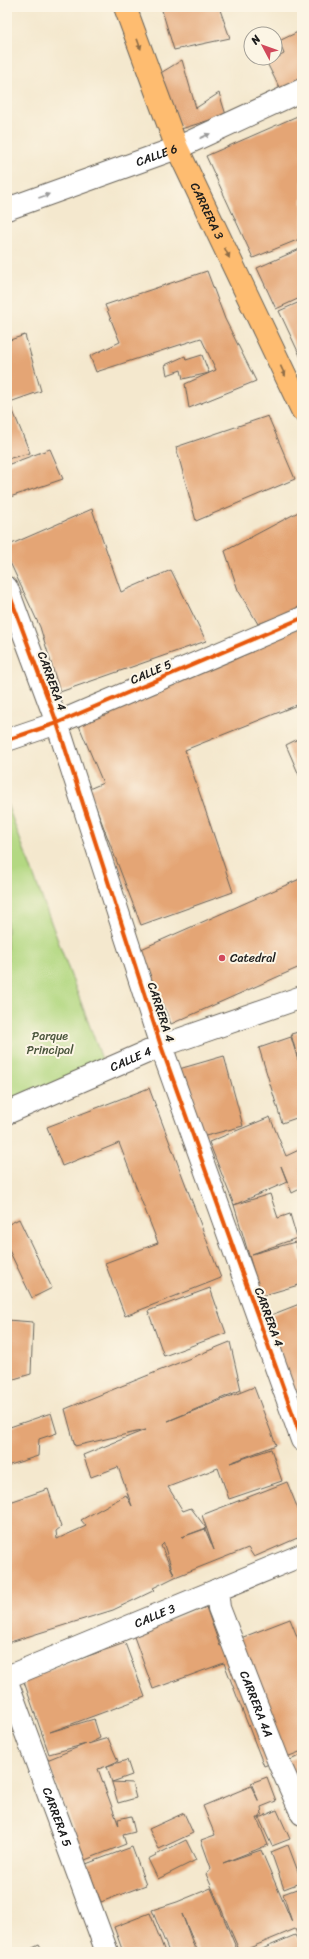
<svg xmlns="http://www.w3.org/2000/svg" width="309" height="1959" font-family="Sriracha,sans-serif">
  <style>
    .green { fill: #b3d882; stroke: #687a4f }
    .building { fill: #e4a575; fill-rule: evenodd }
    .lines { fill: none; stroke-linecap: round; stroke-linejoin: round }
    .minor-casing { stroke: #68635a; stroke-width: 24 }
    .major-casing { stroke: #68635a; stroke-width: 24 }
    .minor { stroke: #fff; stroke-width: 22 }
    .major { stroke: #febc70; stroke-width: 22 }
    .cycleway-casing { stroke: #fcf5e5; stroke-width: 6 }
    .cycleway { stroke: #e8590c; stroke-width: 4 }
    .oneway { fill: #8d6c46 }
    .oneway2 { fill: #999 }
    .poi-dot { fill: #d1495b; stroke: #fcf5e5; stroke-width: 1.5 }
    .labels { text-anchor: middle; stroke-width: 4; stroke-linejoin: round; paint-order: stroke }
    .street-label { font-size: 12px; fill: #1c1c1c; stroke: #fcf5e5 }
    .poi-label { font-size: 12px; fill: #1c1c1c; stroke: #fcf5e5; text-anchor: start }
    .park-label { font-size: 12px; fill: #49543b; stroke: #fcf5e5 }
  </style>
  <rect width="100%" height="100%" fill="#fcf5e5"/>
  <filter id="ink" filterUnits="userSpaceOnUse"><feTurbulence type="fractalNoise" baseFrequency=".025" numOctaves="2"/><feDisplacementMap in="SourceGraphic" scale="8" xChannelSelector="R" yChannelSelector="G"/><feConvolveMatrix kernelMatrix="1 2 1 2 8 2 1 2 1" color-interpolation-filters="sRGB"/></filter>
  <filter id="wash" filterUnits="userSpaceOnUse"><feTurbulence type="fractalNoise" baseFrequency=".012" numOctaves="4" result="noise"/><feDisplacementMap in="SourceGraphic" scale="16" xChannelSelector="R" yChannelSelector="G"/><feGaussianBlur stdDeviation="0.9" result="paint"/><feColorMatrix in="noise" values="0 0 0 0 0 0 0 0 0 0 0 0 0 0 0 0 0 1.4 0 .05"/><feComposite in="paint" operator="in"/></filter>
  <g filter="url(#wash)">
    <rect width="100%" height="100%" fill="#f4e8ce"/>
    <path class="green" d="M7 804 105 1067 7 1108Z"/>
    <g id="blocks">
      <path class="building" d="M161 7H219L230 38 174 50Z
        M302 30V84L282 93 267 63 284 54 279 41Z
        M182 60 196 108 219 93 226 115 181 129 159 74Z
        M302 114V238L253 258 206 156Z
        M302 248V297L276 309 257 268Z
        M207 271 225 319 256 381 189 408 185 384 216 370 201 338 96 372 90 356 120 342 105 305Z
        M302 301V360L279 311Z
        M25 335 41 391 7 403V341Z
        M202 355 209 373 183 379 181 370 167 375 165 365 185 356 186 360Z
        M11 406 30 453 7 459V408Z
        M268 416 295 479 196 521 176 447Z
        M50 449 63 479 7 498V465Z
        M92 509 121 592 171 570 206 641 60 692 40 627 7 556V546Z
        M302 510V608L258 624 238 590 225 551Z
        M302 626V703L185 750 233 892 141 925 89 789 103 783 77 721Z
        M302 737V782L286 745Z
        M302 878V966L171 1024 139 950Z
        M302 1031V1116L282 1123 259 1048 291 1037 298 1060 291 1034Z
        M224 1056 243 1126 198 1138 179 1069Z
        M149 1088 221 1278 125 1316 105 1263 158 1243 119 1143 62 1166 47 1127Z
        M270 1117 286 1156 301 1149 302 1188 292 1193 281 1166 287 1182 234 1205 270 1194 278 1218 290 1214 297 1238 252 1254 295 1242 302 1264V1284L261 1296 234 1205 209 1142Z
        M19 1219 52 1288 32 1298 7 1246V1225Z
        M302 1235V1252L297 1238Z
        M210 1288 226 1333 164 1356 148 1311Z
        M302 1303V1389L294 1393 266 1317Z
        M7 1320 33 1322 31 1374 7 1381Z
        M230 1342 241 1390 168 1421 254 1387 276 1445 230 1463 271 1449 282 1481 229 1499 218 1468 168 1487 183 1511 191 1508 206 1528 182 1537 205 1529 214 1550 202 1515 287 1482 302 1519V1536L254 1557 248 1548 175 1577 153 1588 155 1590 113 1610 7 1643V1503L48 1489 61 1527 56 1531 57 1539 86 1526 81 1520 126 1495 132 1506 118 1467 91 1477 83 1455 145 1430 75 1446 65 1409ZM164 1543V1545L174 1575 161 1546Z
        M51 1413 57 1433 39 1439 38 1456 7 1466V1428Z
        M206 1607 220 1646 290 1619 302 1649V1751L264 1766 224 1663 153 1689 133 1634Z
        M125 1643 145 1697 50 1732 94 1719 100 1738 88 1744 108 1738 118 1761 107 1766 127 1760 132 1775 112 1782 132 1783 136 1798 118 1803 107 1766 98 1769 119 1826 118 1819 131 1816 135 1832 123 1835 126 1844 85 1860 47 1760 86 1744 49 1754 23 1679Z
        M301 1755 302 1757V1814L280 1765Z
        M267 1777 276 1801 261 1807 262 1814 259 1818H257L268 1845 223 1863 261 1850 292 1922 283 1894 302 1887V1947L295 1929 240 1952 206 1874 211 1868 201 1840 215 1835 203 1806 251 1786 259 1802 251 1783Z
        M277 1810 290 1839 272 1846 259 1818Z
        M184 1813 193 1833 159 1849 149 1829Z
        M186 1840 196 1860 158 1879 148 1859Z
        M288 1845 302 1882 284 1889 271 1852Z
        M132 1847 146 1885 101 1902 86 1864Z
        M211 1888 238 1952H198L182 1914 196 1952H169L152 1910 177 1902Z
        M150 1913 165 1952H123L114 1927Z
        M295 1935 302 1948V1952H261L260 1950Z
        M39 1945 43 1952H24Z"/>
    </g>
  </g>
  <g filter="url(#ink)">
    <use href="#blocks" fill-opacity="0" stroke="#68635a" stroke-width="1"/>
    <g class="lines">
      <defs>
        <g id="minor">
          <path id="s1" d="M7 209 177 148 302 90"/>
          <path d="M7 588 57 723 161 1046 302 1440"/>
          <path d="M7 740 57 723 302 618"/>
          <path id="s2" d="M7 1113 161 1046 302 997"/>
          <path id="s3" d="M217 1590 219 1608 280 1765 302 1814"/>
          <path id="s4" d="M7 1677 302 1555"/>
          <path id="s5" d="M7 1682 107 1952"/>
        </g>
        <g id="major">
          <path id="s6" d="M125 7 177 148 302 410"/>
        </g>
      </defs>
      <use href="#minor" class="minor-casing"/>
      <use href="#major" class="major-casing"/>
      <use href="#minor" class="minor"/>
      <use href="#major" class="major"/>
      <defs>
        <path id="cycleway" d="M7 588 57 723 161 1046 302 1440
          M7 740 57 723 302 618"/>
      </defs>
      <use href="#cycleway" class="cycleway-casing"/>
      <use href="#cycleway" class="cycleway"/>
    </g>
    <defs><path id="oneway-solid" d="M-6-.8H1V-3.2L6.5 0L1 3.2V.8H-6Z"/></defs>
    <g class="oneway">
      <use href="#oneway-solid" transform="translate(139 44) rotate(70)"/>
      <use href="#oneway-solid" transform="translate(227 253) rotate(65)"/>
      <use href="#oneway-solid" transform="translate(283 371) rotate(65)"/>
    </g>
    <g class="oneway2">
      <use href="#oneway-solid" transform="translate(205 136) rotate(-25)"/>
      <use href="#oneway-solid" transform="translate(44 196) rotate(-20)"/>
    </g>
  </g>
  <circle class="poi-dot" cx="222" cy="958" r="4"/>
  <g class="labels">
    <g class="street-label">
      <text dy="4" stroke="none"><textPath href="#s1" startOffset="159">CALLE 6</textPath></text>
      <text dy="4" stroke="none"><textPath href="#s6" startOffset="220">CARRERA 3</textPath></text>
      <text transform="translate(151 672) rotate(-23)" y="4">CALLE 5</text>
      <text transform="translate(52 681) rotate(70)" y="4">CARRERA 4</text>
      <text transform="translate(161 1012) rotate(72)" y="4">CARRERA 4</text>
      <text dy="4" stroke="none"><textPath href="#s2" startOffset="135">CALLE 4</textPath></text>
      <text transform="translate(269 1317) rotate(70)" y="4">CARRERA 4</text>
      <text dy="4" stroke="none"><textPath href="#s4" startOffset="160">CALLE 3</textPath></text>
      <text dy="4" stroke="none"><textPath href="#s3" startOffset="121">CARRERA 4A</textPath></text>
      <text dy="4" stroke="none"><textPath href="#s5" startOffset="144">CARRERA 5</textPath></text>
    </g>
    <g class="poi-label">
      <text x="230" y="962">Catedral</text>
    </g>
    <g class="park-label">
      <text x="50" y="1040">Parque<tspan x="50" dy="14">Principal</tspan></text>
    </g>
  </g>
  <rect width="309" height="1959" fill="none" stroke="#fcf5e5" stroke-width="24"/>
  <g transform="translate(263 46) rotate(311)"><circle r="19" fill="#fcf5e5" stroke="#a29e95"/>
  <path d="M0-3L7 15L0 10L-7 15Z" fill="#d1495b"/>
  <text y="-6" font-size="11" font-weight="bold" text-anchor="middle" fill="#1c1c1c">N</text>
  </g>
</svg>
